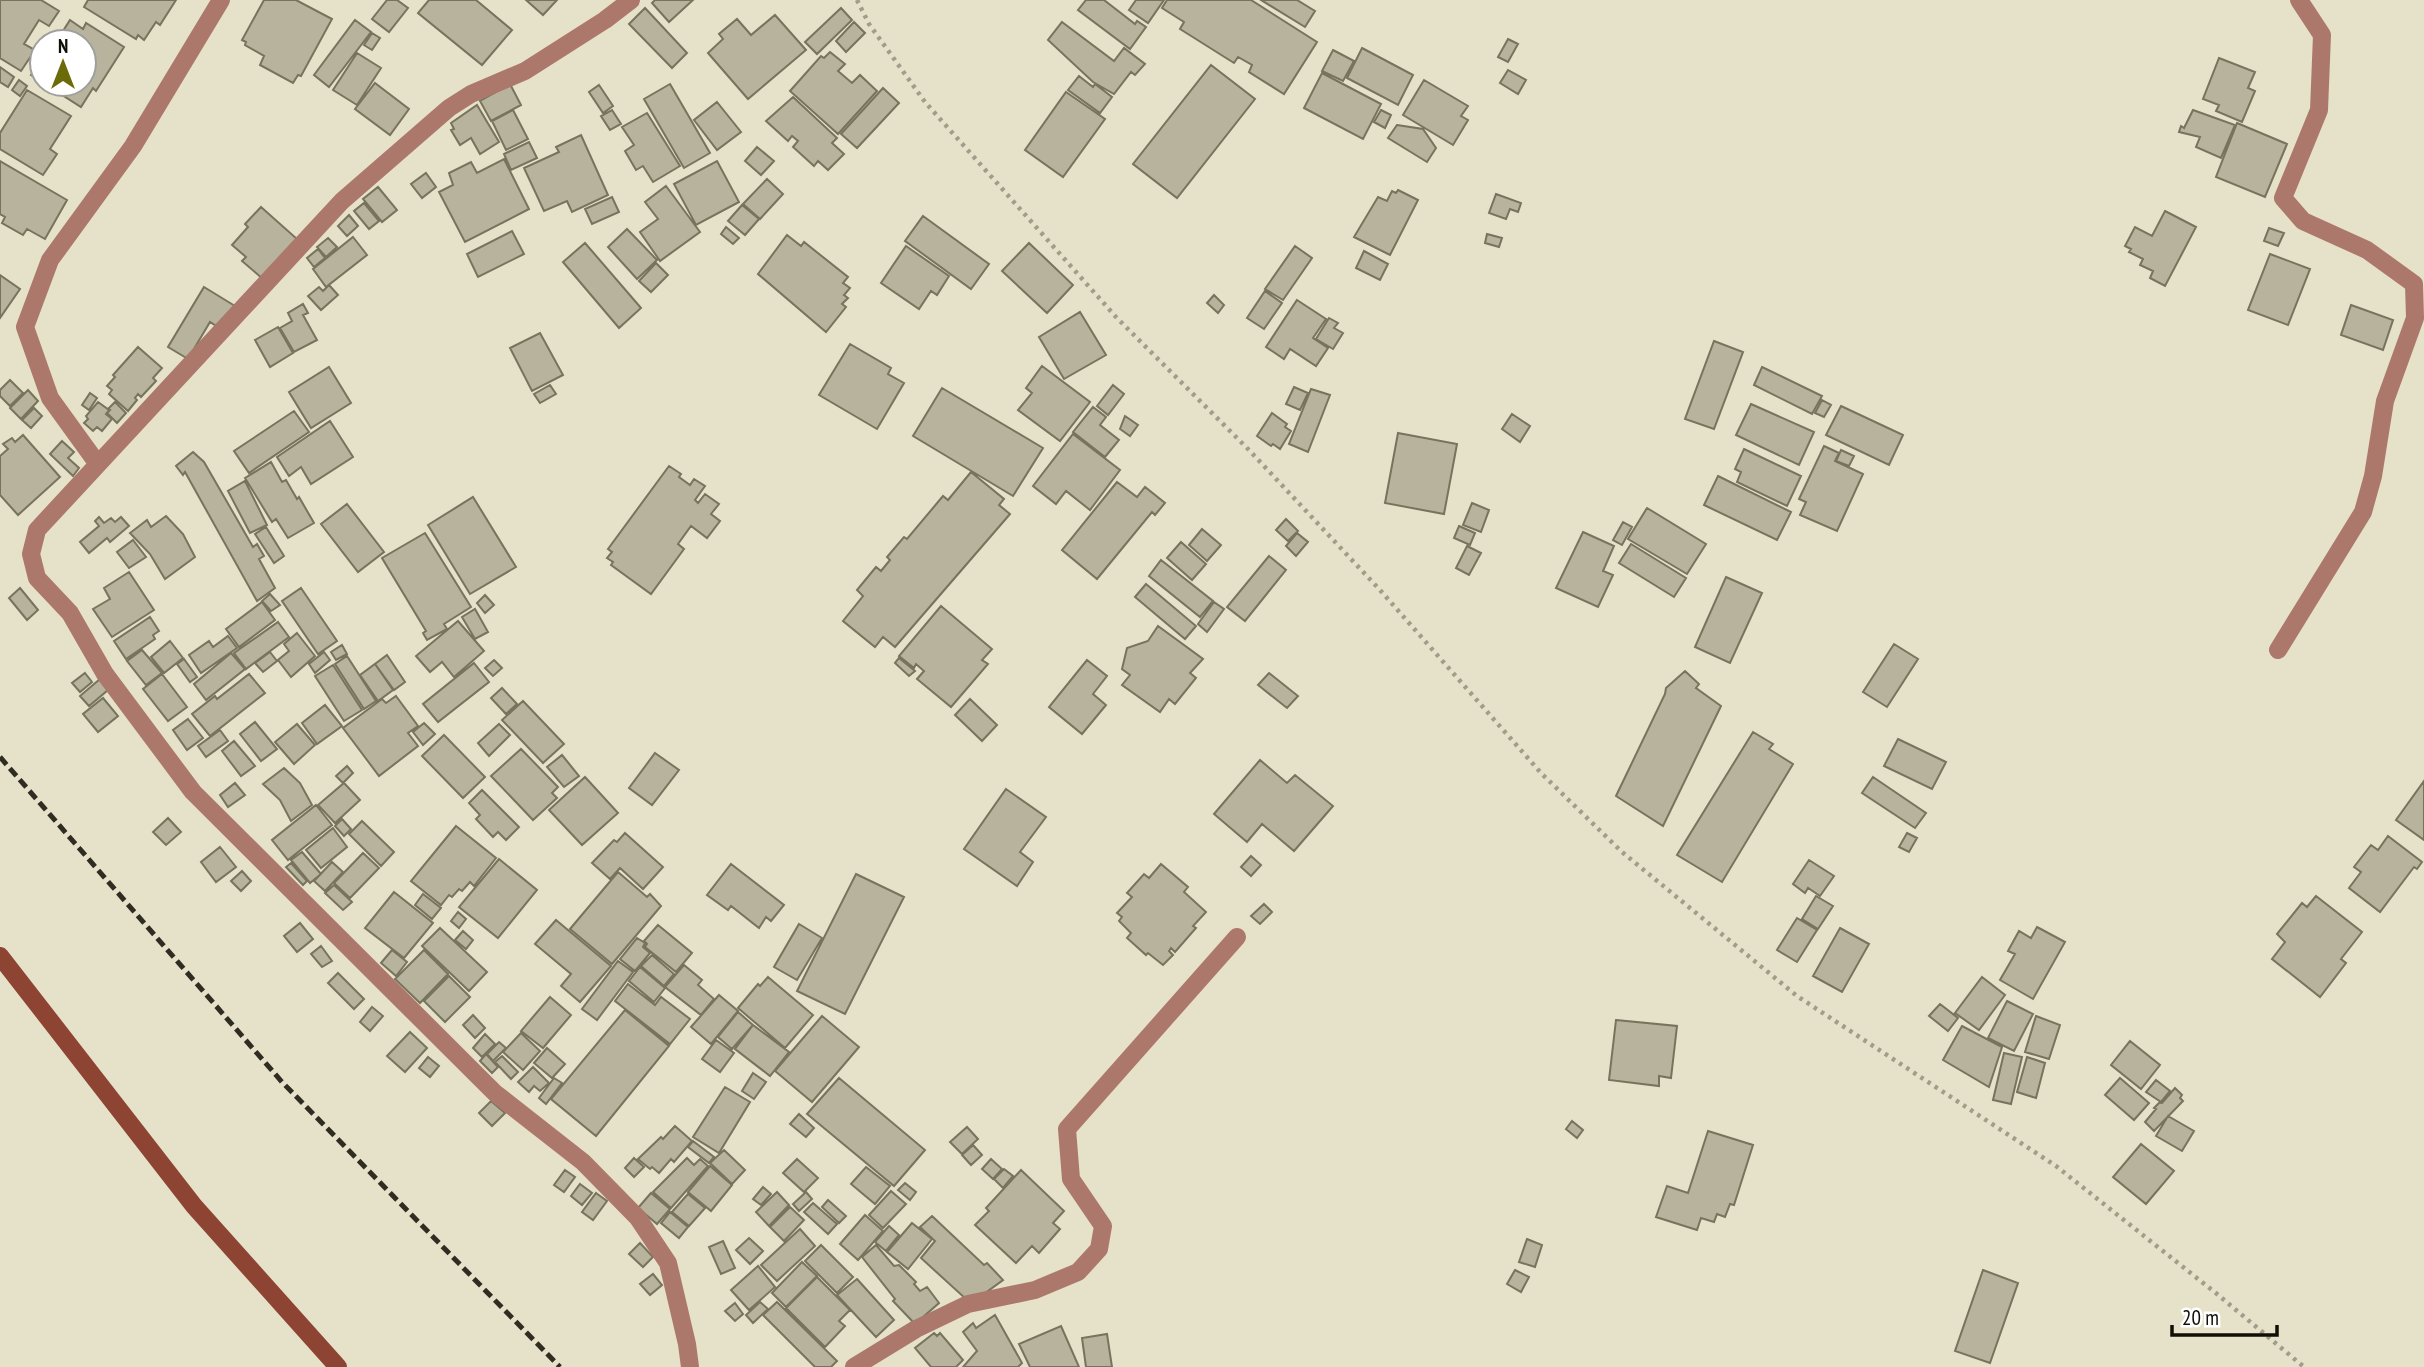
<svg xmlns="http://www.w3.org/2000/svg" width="2424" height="1367" font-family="'PT Sans Narrow',sans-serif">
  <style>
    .building { fill: #b8b39c; stroke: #77735d; stroke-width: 2 }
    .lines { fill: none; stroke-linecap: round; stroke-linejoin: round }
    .path { stroke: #a19d8a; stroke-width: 4.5; stroke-dasharray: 3.5 5; stroke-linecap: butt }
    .street { stroke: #ac786b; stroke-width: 18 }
    .secondary { stroke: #8e4433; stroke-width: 18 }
    .rail { stroke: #2f2c22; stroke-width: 5; stroke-dasharray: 10 5; stroke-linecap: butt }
  </style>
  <rect width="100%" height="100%" fill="#e6e1c9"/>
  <path class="building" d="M0 0H41L59 11 49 26 39 20 24 44 35 50 21 71 0 58Z
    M88 0H176L160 25 156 22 144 40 138 35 136 39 84 7Z
    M264 0H296L332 19 301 76 298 75 293 83 260 65 264 56 245 45 246 42 242 40Z
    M387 0H397L408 8 389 32 372 19Z
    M429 0H476L512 30 482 65 418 13Z
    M526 0H557L543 15Z
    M655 0H693L669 22 652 3Z
    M1086 0H1104L1135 24 1137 21 1146 27 1130 49 1078 10Z
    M1136 0H1164L1148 23 1129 10Z
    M1167 0H1251L1317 42 1284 94 1249 72 1252 65 1238 57 1234 63 1180 29 1184 22 1162 8Z
    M1261 0H1297L1315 11 1305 27Z
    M645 8 687 53 672 68 629 24Z
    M841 8 852 20 817 54 805 42Z
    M775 15 806 50 748 99 708 53 723 39 719 34 737 19 751 35Z
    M70 20 83 29 86 23 124 47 96 91 93 88 81 107 45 84H84V42H56Z
    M355 20 371 32 329 87 314 75Z
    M854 22 865 33 846 52 836 41Z
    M1062 22 1114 61 1124 48 1145 64 1135 75 1131 72 1114 94 1093 82 1048 40Z
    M372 33 380 38 372 50 364 45Z
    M1508 39 1518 44 1508 62 1498 57Z
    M1362 48 1413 75 1398 105 1347 78Z
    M1333 50 1354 61 1343 81 1322 71Z
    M830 52 845 64 838 71 852 83 860 75 877 91 838 134 790 91 821 56 824 58Z
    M357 53 381 68 357 105 333 90Z
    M2219 58 2255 72 2248 88 2255 91 2242 122 2216 111 2219 105 2203 99Z
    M42 59V82L31 75Z
    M1211 65 1255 99 1177 198 1133 164Z
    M0 67 14 77 8 87 0 82Z
    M1508 70 1526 80 1518 94 1500 83Z
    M1322 73 1381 104 1363 139 1304 108Z
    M1079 76 1093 87 1095 84 1112 97 1100 113 1068 90Z
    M19 80 27 86 20 96 12 90Z
    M1424 80 1468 106 1461 116 1468 120 1453 145 1403 115Z
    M375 83 409 109 390 135 355 109Z
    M510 84 521 105 491 121 480 101Z
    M670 84 710 153 684 168 644 99Z
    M599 85 613 106 603 113 589 92Z
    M883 88 899 103 857 148 841 134Z
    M27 90 71 116 50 149 57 154 43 175 0 149V133Z
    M1066 92 1105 119 1063 177 1025 150Z
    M793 97 837 138 832 143 844 154 828 170 818 161 814 166 793 147 798 141 792 136 788 141 766 121Z
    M717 102 741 132 717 150 694 120Z
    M477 105 499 142 480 154 471 138 460 145 451 130 454 129 451 123Z
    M513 110 528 139 506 150 492 121Z
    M612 110 621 124 610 130 601 116Z
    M1381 110 1391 115 1385 128 1374 122Z
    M2193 110 2235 125 2221 158 2196 147 2200 137 2179 132 2181 126 2184 128Z
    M647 113 680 166 653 182 643 166 636 170 625 151 634 145 622 127Z
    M2237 123 2287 144 2265 197 2216 177Z
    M1397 125 1423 129 1436 148 1427 162 1388 138Z
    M581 135 608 195 572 212 567 201 544 211 524 168 559 152 556 147Z
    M529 142 537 158 511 170 504 154Z
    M757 147 774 161 761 175 745 161Z
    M504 159 529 209 465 242 439 192 453 185 449 173 471 162 477 173Z
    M0 161 67 200 45 239 27 229 23 235 2 223 5 217 0 214Z
    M717 161 739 202 696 225 674 184Z
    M426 173 436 187 422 198 411 184Z
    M767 179 783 194 760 219 743 204Z
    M666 186 700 232 660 261 640 232 658 219 645 202Z
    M378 187 397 210 382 222 363 199Z
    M1398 190 1418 200 1390 255 1354 237 1378 197 1387 201 1392 191 1396 193Z
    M1496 194 1521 203 1518 212 1510 209 1506 219 1489 213Z
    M612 197 619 212 592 224 585 209Z
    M364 203 379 221 369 229 354 211Z
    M742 205 759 219 745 235 728 221Z
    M261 207 297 239 263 279 242 261 246 257 232 245 248 227 245 224Z
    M2165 211 2196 227 2165 286 2150 278 2153 271 2140 265 2143 259 2129 252 2131 249 2125 246 2135 227 2152 236Z
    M349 215 358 226 347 236 338 226Z
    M923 216 989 264 971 289 905 241Z
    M726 227 739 238 733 244 721 234Z
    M2269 228 2284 233 2278 246 2264 241Z
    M627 229 657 260 637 279 608 247Z
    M512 231 524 254 478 277 467 254Z
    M1487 234 1502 238 1499 247 1485 243Z
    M787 235 801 246 804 242 848 277 843 283 850 288 844 295 848 298 842 304 846 307 826 332 758 274Z
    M353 237 367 255 326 287 313 269Z
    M328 238 337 247 326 257 317 247Z
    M585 243 641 308 619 328 563 262Z
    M1029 243 1073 285 1047 313 1002 271Z
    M906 246 949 276 937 295 931 291 919 309 881 283Z
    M1295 246 1312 258 1283 300 1265 289Z
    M318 249 325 258 314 267 307 258Z
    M1364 251 1388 264 1380 280 1356 268Z
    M2270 254 2310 269 2288 325 2248 310Z
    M656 263 668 275 651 292 639 281Z
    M0 275 20 289 0 318Z
    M329 285 338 295 321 310 308 296 319 287 323 291Z
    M204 287 235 306 221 329 210 322 188 359 168 347Z
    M1265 291 1282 303 1264 329 1247 318Z
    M1214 295 1224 305 1218 313 1207 303Z
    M1297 300 1326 319 1313 338 1328 348 1316 366 1290 349 1284 359 1266 347Z
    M303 304 308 313 303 315 317 340 294 352 280 328 292 321 288 313Z
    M2351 305 2393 320 2383 350 2341 335Z
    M1080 312 1106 355 1064 379 1039 337Z
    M1329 318 1338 323 1334 328 1343 333 1333 349 1316 339Z
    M278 327 293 353 270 367 255 340Z
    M540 333 563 375 532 391 510 348Z
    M1714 341 1743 352 1714 429 1685 419Z
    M850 344 891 368 888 374 904 383 877 429 819 395Z
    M138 347 162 368 153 378 156 381 141 397 138 394 135 398 137 400 128 411 109 394 112 390 107 386 115 377 113 375Z
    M1042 366 1090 402 1060 441 1018 410 1032 393 1026 388Z
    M329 367 351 403 311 428 289 392Z
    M1762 367 1822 396 1812 414 1754 385Z
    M10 380 23 393 10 406 0 396V390Z
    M550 385 556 394 540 403 534 394Z
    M1113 385 1124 394 1108 415 1097 406Z
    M1294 387 1308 393 1300 410 1286 404Z
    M942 388 1043 448 1013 496 913 436Z
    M1311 389 1330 395 1308 452 1289 444Z
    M28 390 38 401 21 419 10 408Z
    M90 393 97 398 89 410 82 405Z
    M1822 400 1831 405 1824 417 1815 413Z
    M98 402 109 410 106 414 112 419 102 431 97 427 93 431 84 423 88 419 86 416Z
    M115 402 126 413 117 423 107 413 110 410 108 409Z
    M1751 404 1814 432 1799 465 1736 435Z
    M1841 406 1903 435 1889 465 1826 435Z
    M1093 407 1106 417 1100 425 1119 440 1105 457 1073 432Z
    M34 408 42 416 31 428 22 420Z
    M294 411 309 432 249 473 234 451Z
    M1272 413 1287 424 1285 427 1291 431 1280 449 1273 444 1271 446 1257 436Z
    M1512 414 1530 426 1520 442 1502 429Z
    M1125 416 1138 425 1130 436 1120 429Z
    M330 421 353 457 311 484 301 467 289 476 277 457Z
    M1398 433 1457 444 1444 514 1385 503Z
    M1073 434 1120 470 1090 510 1066 491 1056 504 1033 486Z
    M23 435 60 477 18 515 0 495V456L8 449 3 444 12 438 15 442Z
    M62 441 74 452 68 458 79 468 73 476 50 454Z
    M1824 446 1839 453 1835 461 1863 474 1837 531 1800 515 1806 502 1799 499Z
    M1744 449 1801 476 1787 506 1737 482 1741 472 1735 469Z
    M1841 450 1854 456 1849 466 1836 461Z
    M193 452 204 462 253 547 257 544 264 556 259 559 275 588 257 601 185 472 183 475 176 466Z
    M271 462 282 482 286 480 297 499 299 497 314 523 288 538 276 519 272 522 245 478Z
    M669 466 681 474 679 477 690 485 694 479 705 486 695 500 698 503 705 494 719 504 711 514 720 521 707 538 691 526 678 544 684 549 651 594 611 565 613 562 607 558 612 552 608 549Z
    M971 472 1004 499 999 505 1010 514 895 647 883 637 875 647 843 621 863 596 857 590 876 567 881 571 890 560 887 557 904 537 907 539 943 496 948 500Z
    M1718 476 1791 512 1777 540 1704 505Z
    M245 481 267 525 250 533 228 491Z
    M1117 482 1137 497 1145 487 1165 503 1155 515 1152 512 1097 579 1062 550Z
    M473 497 516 567 470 594 428 525Z
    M1472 503 1489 510 1481 532 1463 525Z
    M347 504 384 552 358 572 321 524Z
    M1647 508 1706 544 1687 574 1628 539Z
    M166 516 183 534 195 557 165 579 150 554 130 533 147 520 151 527Z
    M99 517 104 523 111 518 115 522 121 517 129 526 110 542 107 538 89 553 80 542 99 526 95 521Z
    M1286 519 1298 531 1288 541 1276 530Z
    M1623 522 1632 527 1622 545 1613 540Z
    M1459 526 1475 533 1470 545 1454 538Z
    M266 527 284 556 274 563 255 534Z
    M1202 529 1221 545 1207 561 1189 545Z
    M1583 532 1614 546 1603 571 1613 575 1598 607 1556 588Z
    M425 533 471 607 444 624 447 629 427 640 423 633 426 631 382 558Z
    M1297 533 1308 542 1296 556 1286 546Z
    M133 540 146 557 129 568 117 552Z
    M1181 542 1206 564 1192 580 1167 558Z
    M1631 544 1686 578 1674 597 1619 563Z
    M1467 546 1481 553 1469 575 1456 568Z
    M1269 556 1286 570 1245 621 1227 607Z
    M1161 560 1213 601 1200 617 1149 576Z
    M129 572 154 610 112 637 93 609 110 599 104 588Z
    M1726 577 1762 593 1730 663 1695 647Z
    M1146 584 1196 626 1185 639 1135 597Z
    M20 588 38 610 27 620 9 598Z
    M301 588 337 641 318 654 282 601Z
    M270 594 280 605 271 611 262 601Z
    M485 595 494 605 485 613 477 603Z
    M262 602 275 620 239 647 226 629Z
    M1214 602 1224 609 1207 632 1198 624Z
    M941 606 992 649 982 660 988 664 951 707 917 679 924 671 916 664 914 668 899 656Z
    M475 609 488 632 475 639 462 617Z
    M150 617 159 631 153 635 155 639 126 659 114 641Z
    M458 621 484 651 454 677 442 662 430 672 416 656Z
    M278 622 289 637 246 669 234 653Z
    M1158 626 1203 659 1190 673 1196 678 1175 704 1169 699 1160 712 1122 685 1130 675 1122 669 1127 648 1148 641Z
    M297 633 315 656 291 677 278 660 289 651 284 644Z
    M228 636 237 648 201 673 189 655 209 641 213 647Z
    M170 641 183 658 164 673 151 657Z
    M1894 644 1918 659 1887 707 1863 692Z
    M342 645 347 654 336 660 331 652Z
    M142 650 162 673 146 685 127 661Z
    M270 652 277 661 263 672 255 663Z
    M324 652 330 660 315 673 309 664Z
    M231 653 245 669 206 700 194 684Z
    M387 655 405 682 394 690 375 664Z
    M347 656 376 701 364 709 335 664Z
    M899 658 915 671 909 676 895 663Z
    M184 659 197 677 190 682 177 664Z
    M494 660 502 668 493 676 485 668Z
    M1087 660 1107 676 1093 694 1106 705 1082 734 1049 707Z
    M474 663 489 682 438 722 423 704Z
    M375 664 393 690 378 701 360 675Z
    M333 665 362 710 344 721 315 676Z
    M1685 671 1699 684 1696 688 1721 706 1663 826 1616 796 1665 694 1666 688Z
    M85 673 92 682 80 692 72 683Z
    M1269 673 1298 696 1287 708 1258 685Z
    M162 674 187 707 168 721 143 689Z
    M249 674 265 693 210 736 192 714 215 696 217 699Z
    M100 679 108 690 89 706 80 696Z
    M502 688 517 704 506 714 491 698Z
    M396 696 418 726 408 733 418 746 379 776 343 728 382 699 386 703Z
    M103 698 118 716 98 732 83 714Z
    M970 699 997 725 982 741 955 715Z
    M523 701 564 744 543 763 502 720Z
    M325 705 342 726 317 744 302 723Z
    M188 719 203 738 187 750 173 730Z
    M255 722 277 749 261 761 240 734Z
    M424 723 435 734 423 745 413 732Z
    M297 724 315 745 294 764 275 742Z
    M499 724 510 735 489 756 478 743Z
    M220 730 228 741 206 757 198 746Z
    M1753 732 1773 744 1769 749 1793 764 1722 882 1677 855Z
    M444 735 485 777 463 798 422 756Z
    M1898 739 1946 762 1932 789 1884 766Z
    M234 741 255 766 241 776 222 751Z
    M521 749 558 787 552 793 557 798 533 820 491 776Z
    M655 753 679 770 652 805 629 788Z
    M562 755 579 776 564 787 547 767Z
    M1260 760 1287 783 1295 775 1333 806 1294 851 1262 824 1247 842 1214 814Z
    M347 766 353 773 343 783 336 776Z
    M284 768 300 783 312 805 291 821 280 800 263 784Z
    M585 777 618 813 582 845 549 810Z
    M1873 777 1926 813 1915 828 1862 793Z
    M2424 781V840L2396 820Z
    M235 783 245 795 228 807 220 795Z
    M344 783 360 800 335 823 318 805Z
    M1006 789 1046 817 1020 852 1033 862 1017 886 964 849Z
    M482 790 519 827 506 840 498 832 493 837 476 819 480 815 469 803Z
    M316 805 332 825 288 860 272 840Z
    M168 818 181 832 166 845 153 832Z
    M342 819 351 829 344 836 335 826Z
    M362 821 394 852 381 866 349 834Z
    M456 826 496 858 474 886 470 882 462 891 459 889 452 897 449 895 441 905 411 881Z
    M333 828 347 847 321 868 306 850Z
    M625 833 663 867 643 889 620 868 610 879 592 863 614 840 617 842Z
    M1907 833 1917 838 1909 852 1899 847Z
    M2388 836 2422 862 2417 869 2414 867 2380 912 2349 888 2361 872 2354 867 2371 845 2378 850Z
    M220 847 236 867 216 882 201 862Z
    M302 852 321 874 310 883 291 860Z
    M363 853 379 868 350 898 334 883Z
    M1251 856 1261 865 1251 876 1241 867Z
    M499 859 537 890 498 938 459 907Z
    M1809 860 1834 876 1820 896 1808 888 1805 893 1793 884Z
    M332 862 343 872 325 891 314 881Z
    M291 863 307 881 303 885 286 867Z
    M731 864 784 905 771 921 766 917 759 928 731 906 728 910 707 895Z
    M1161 864 1188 887 1184 892 1206 912 1193 926 1196 928 1175 952 1171 948 1169 951 1173 955 1163 965 1148 953 1146 955 1127 938 1131 933 1119 921 1122 917 1117 913 1132 897 1127 893 1144 874 1149 878Z
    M242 871 251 881 241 891 231 881Z
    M618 872 647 897 650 894 661 906 612 964 570 929Z
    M856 874 904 897 845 1014 797 991Z
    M334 885 352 902 343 910 325 893Z
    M394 892 433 923 404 958 365 928Z
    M423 894 441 908 432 919 415 905Z
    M1816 896 1833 906 1818 929 1802 919Z
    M2316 896 2362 932 2341 959 2346 963 2320 997 2272 959 2285 942 2277 934 2302 903 2307 907Z
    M1264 904 1272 912 1260 924 1251 916Z
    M458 912 466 919 459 928 451 921Z
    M1797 918 1817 930 1797 962 1777 950Z
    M556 920 611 966 580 1002 561 986 571 974 535 944Z
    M300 923 313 939 297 952 284 936Z
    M799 924 822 938 797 980 774 967Z
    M658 925 692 953 676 972 645 947 647 944 644 941Z
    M2037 927 2065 942 2033 999 2000 980 2015 954 2008 951 2019 931 2031 938Z
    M440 928 487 972 469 991 422 946Z
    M1840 928 1869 944 1842 992 1813 976Z
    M463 931 473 940 466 949 455 940Z
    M637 938 645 943 643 947 650 953 635 971 620 959Z
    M321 946 332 961 322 967 311 954Z
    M392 950 407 962 396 976 381 963Z
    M424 950 448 974 420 1003 395 979Z
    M652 955 674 974 664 986 641 966Z
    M618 961 633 972 597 1020 582 1009Z
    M684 965 702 980 698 985 714 999 701 1015 665 987Z
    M640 967 665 988 654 1002 629 981Z
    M338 973 364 999 354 1009 328 983Z
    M449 976 470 997 445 1022 424 1001Z
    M768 977 813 1015 785 1048 738 1008 758 984 760 986Z
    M1982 977 2005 995 1979 1030 1955 1013Z
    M628 984 655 1005 661 997 690 1019 670 1044 615 1001Z
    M719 995 738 1011 711 1044 691 1027Z
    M550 997 571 1015 543 1048 521 1031Z
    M2007 1001 2033 1014 2014 1051 1988 1038Z
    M1940 1004 1958 1018 1948 1031 1929 1016Z
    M372 1007 383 1016 370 1031 360 1022Z
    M625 1010 669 1046 596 1136 551 1099Z
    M738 1012 753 1025 732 1049 718 1037Z
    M473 1015 485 1028 475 1038 463 1025Z
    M822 1016 859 1047 812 1102 775 1071Z
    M2036 1016 2060 1025 2049 1059 2025 1052Z
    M1616 1020 1677 1026 1671 1078 1659 1076V1086L1609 1080Z
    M753 1025 789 1052 770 1076 735 1049Z
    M1962 1026 2002 1047 1989 1087 1943 1060Z
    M410 1032 427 1048 405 1072 387 1056Z
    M521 1033 540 1051 523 1070 503 1052Z
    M485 1034 495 1044 482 1057 473 1048Z
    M716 1040 734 1053 720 1072 702 1059Z
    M2130 1041 2160 1065 2141 1089 2111 1065Z
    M499 1042 506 1048 493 1061 487 1054Z
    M547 1048 565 1064 552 1078 534 1063Z
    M2004 1053 2022 1057 2011 1104 1993 1100Z
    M486 1054 498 1067 492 1073 480 1061Z
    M502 1056 518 1072 511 1079 495 1062Z
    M428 1057 439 1066 430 1077 419 1068Z
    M2027 1057 2045 1063 2036 1098 2017 1092Z
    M533 1067 549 1083 540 1091 534 1086 529 1092 518 1082Z
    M753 1073 766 1082 754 1099 742 1091Z
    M554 1078 562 1083 546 1104 539 1098Z
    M839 1078 925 1150 894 1186 807 1114Z
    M2120 1078 2149 1103 2134 1120 2105 1095Z
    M2156 1080 2170 1091 2161 1102 2146 1092Z
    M725 1087 750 1102 719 1153 693 1137Z
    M2175 1088 2182 1095 2180 1098 2183 1101 2154 1131 2145 1122 2156 1109 2154 1108 2160 1102 2162 1103Z
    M491 1101 505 1113 492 1126 479 1113Z
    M799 1114 814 1128 806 1137 790 1124Z
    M2168 1116 2194 1131 2182 1151 2156 1136Z
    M1572 1121 1583 1130 1577 1138 1566 1129Z
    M675 1126 692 1141 674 1162 671 1159 659 1173 652 1167 650 1169 638 1159 661 1137 663 1139Z
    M967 1127 978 1139 962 1154 950 1142Z
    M1708 1131 1753 1145 1734 1205 1730 1204 1725 1217 1717 1214 1714 1222 1701 1218 1697 1230 1656 1217 1667 1186 1688 1193Z
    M693 1141 714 1157 709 1163 688 1147Z
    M2141 1144 2174 1171 2146 1204 2113 1177Z
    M973 1145 982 1155 971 1165 962 1155Z
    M724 1150 745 1170 732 1184 710 1163Z
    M634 1158 644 1167 634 1177 625 1168Z
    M687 1158 694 1165 700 1159 708 1166 671 1208 653 1192Z
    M797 1159 818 1178 804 1192 783 1173Z
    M991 1159 1002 1169 993 1179 982 1169Z
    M710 1166 732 1185 711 1211 688 1192Z
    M866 1167 890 1186 875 1204 851 1184Z
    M1004 1169 1013 1176 1003 1188 994 1179Z
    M565 1170 575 1177 564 1192 554 1185Z
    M1021 1170 1064 1211 1053 1223 1060 1229 1039 1253 1032 1246 1016 1263 975 1225 989 1211 986 1208Z
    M905 1183 916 1192 910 1200 898 1190Z
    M580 1184 592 1193 582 1205 571 1196Z
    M763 1187 771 1194 761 1205 753 1199Z
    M891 1191 906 1204 883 1228 869 1215Z
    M777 1192 789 1205 769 1226 756 1212Z
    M806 1192 812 1199 799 1211 793 1204Z
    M596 1193 607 1201 593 1220 582 1212Z
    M651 1193 670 1209 657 1224 638 1208Z
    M688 1194 705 1208 689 1226 672 1212Z
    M828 1200 846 1216 839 1223 822 1207Z
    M813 1203 837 1224 828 1234 804 1212Z
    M790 1207 804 1220 784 1241 770 1227Z
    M670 1212 688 1227 679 1238 661 1223Z
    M865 1215 883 1231 858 1260 840 1244Z
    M932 1216 984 1265 987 1263 1003 1280 981 1296 967 1300 921 1258 935 1241 920 1227Z
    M912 1223 932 1239 908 1269 887 1252Z
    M889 1226 899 1235 886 1251 875 1242Z
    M800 1229 815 1246 777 1281 761 1265Z
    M749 1238 763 1251 750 1264 736 1250Z
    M1527 1239 1542 1245 1535 1267 1519 1262Z
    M723 1241 735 1268 721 1274 709 1247Z
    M640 1243 653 1257 643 1267 629 1254Z
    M821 1245 853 1277 837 1293 805 1261Z
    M876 1245 894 1266 899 1265 916 1282 914 1284 920 1291 927 1287 939 1303 915 1324 893 1301 895 1299 862 1257Z
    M802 1262 817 1276 786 1307 772 1293Z
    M758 1266 775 1287 749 1310 731 1290Z
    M1515 1270 1529 1277 1521 1292 1507 1284Z
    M1983 1270 2018 1283 1990 1363 1955 1351Z
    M653 1274 662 1285 650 1295 640 1284Z
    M817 1277 850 1310 839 1321 845 1326 825 1347 786 1308Z
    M857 1279 894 1320 876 1337 837 1295Z
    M760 1302 768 1309 753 1323 746 1315Z
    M777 1302 837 1361 831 1367H815L763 1315Z
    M735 1303 743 1314 735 1321 725 1311Z
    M995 1315 1022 1363 1018 1367H963L977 1351 963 1332 973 1323 976 1328Z
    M1061 1326 1079 1367H1030L1019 1344Z
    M934 1333 937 1336 940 1333 963 1360 956 1367H931L915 1348Z
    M1107 1334 1112 1367H1086L1082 1338Z"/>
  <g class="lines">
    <path class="path" d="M857 0 869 24 925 102 1116 317 1249 450 1380 590 1541 773 1622 852 1797 996 2056 1166 2217 1294 2304 1367"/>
    <path class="street" d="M631 0 605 20 525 71 471 94 449 108 342 201 37 530 31 554 37 578 70 613 105 674 193 792 495 1093 583 1162 638 1218 668 1263 687 1344 690 1367
      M97 463 50 398 25 327 50 260 133 146 221 0
      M2278 650 2363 512 2373 476 2385 401 2415 318 2414 284 2367 250 2303 221 2283 198 2319 110 2322 35 2299 0
      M854 1367 916 1329 968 1304 1035 1290 1078 1272 1099 1249 1103 1226 1071 1179 1067 1129 1237 937"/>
    <path class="secondary" d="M0 956 194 1206 338 1367"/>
    <path class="rail" d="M0 757 282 1082 560 1367"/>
  </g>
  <g transform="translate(63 63)"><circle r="33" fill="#ffffff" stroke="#9f9f9b" stroke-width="2"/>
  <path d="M0-5L12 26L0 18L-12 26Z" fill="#6c6b09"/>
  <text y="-10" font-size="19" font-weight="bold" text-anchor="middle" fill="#100e06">N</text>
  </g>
  <path d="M2172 1325v10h105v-10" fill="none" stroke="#100e06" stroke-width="3.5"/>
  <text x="2182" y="1325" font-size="21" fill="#100e06" stroke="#ffffff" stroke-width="5" paint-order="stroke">20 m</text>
</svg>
